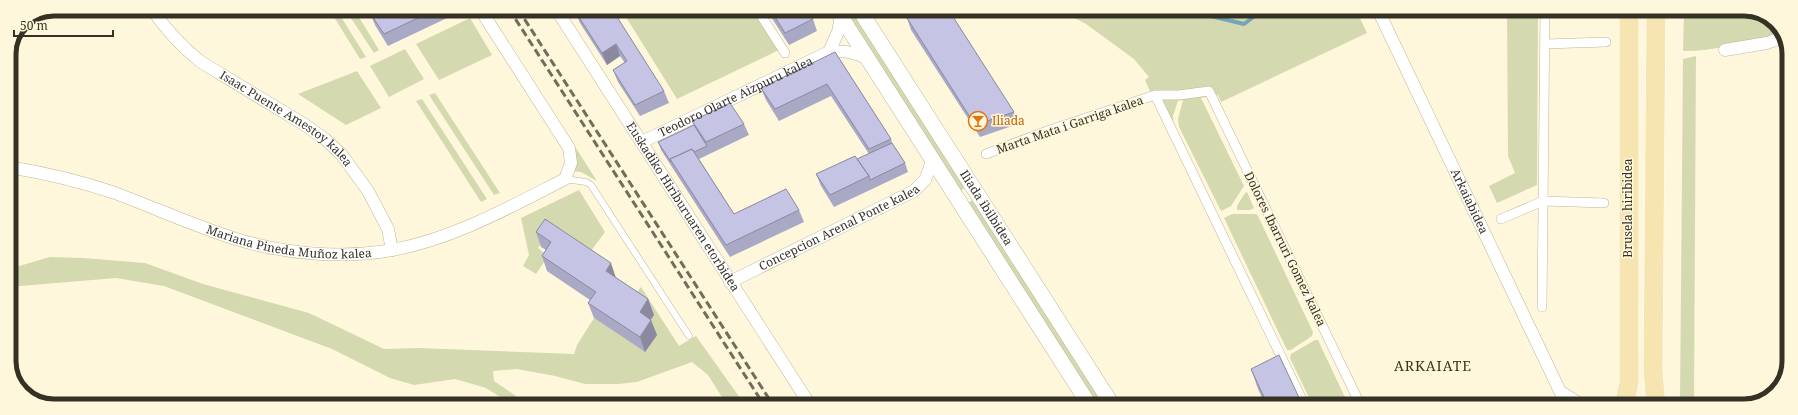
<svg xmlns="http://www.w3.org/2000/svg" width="1798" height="415" font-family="'Noto Serif',serif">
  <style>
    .green { fill: #d5d9b0 }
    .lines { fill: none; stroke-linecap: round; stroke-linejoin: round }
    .stream { stroke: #73a6b8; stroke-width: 4 }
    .service-casing { stroke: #bfb796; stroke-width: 7 }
    .pedestrian-casing { stroke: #bfb796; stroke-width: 10 }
    .minor-casing { stroke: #bfb796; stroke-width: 13 }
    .tertiary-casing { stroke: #bfb796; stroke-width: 16 }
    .primary-casing { stroke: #fff; stroke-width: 20 }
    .service { stroke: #fff; stroke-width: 6 }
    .pedestrian { stroke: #fff; stroke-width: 9 }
    .minor { stroke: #fff; stroke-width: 12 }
    .tertiary { stroke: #fff; stroke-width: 15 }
    .primary { stroke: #f7e5b1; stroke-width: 19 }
    .rail { stroke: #716c5b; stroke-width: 3; stroke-dasharray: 8 4; stroke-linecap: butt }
    .wall { fill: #a9a9c5 }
    .shaded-wall { fill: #8a89a0 }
    .building { fill: #c5c4e5; stroke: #8a89a0 }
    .labels { text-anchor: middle; stroke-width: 3; stroke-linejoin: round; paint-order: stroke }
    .street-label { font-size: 12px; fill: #353124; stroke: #fef7dc }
    .food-label { font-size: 12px; fill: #c56008; stroke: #fef7dc; text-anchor: start }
    .quarter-label { font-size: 14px; letter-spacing: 1px; fill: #3d3619; stroke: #fef7dc }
    .rim { fill: none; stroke: #353124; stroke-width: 5 }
  </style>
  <rect width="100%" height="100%" fill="#fef7dc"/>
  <path class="green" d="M329 9H336L366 57 360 59Z
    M345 9H354L379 50 374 53Z
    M621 9H753L779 50 677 99Z
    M843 9H852L966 187 960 191Z
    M1059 10H1356L1367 33 1221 102 1218 95 1201 98 1244 186 1231 206 1221 211 1179 127 1178 119 1183 100 1178 101 1173 116V125L1157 91H1150L1145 80 1149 77 1134 59 1086 24Z
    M1507 10H1538L1537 185 1497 203 1489 186 1515 173 1508 156Z
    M1684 10H1753L1770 20 1775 36C1744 43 1714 51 1683 51Z
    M470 18 492 55 439 80 416 44Z
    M405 49 424 79 389 97 370 66Z
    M1696 56 1694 406H1686L1680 401 1683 59Z
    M357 71 381 108 346 125 298 94Z
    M435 93 500 193 494 195 429 95Z
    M422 99 487 199 481 202 416 101Z
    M574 145 597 181 581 172 572 171Z
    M579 190 605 232 588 255 550 230 538 248 548 256 536 274 523 266 529 255 521 218Z
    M1247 192 1254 208 1250 210H1237V206L1245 193Z
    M974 199 1106 406H1098L968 203Z
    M1232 214H1256L1258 216 1313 332 1312 336 1291 350H1287L1224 218Z
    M50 257 83 258 145 263 203 284 309 313 384 349 419 348 574 354 577 345 594 318 645 352 634 296 641 287 679 346 696 336 745 405H727L708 375 692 362 637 382 618 384H585L555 376 517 369 493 371 494 381 529 405H513L486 388 455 379 414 385 390 378 332 349 164 286 116 278 9 287V269Z
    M1315 340H1318L1349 406H1313L1290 358 1291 354Z"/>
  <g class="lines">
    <path class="stream" d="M1186 10 1244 24 1263 10"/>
    <defs>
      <path id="service" d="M565 179 586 182 591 185 689 336"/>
      <path id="pedestrian" d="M757 9 785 53
        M568 10 569 9
        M1545 44 1606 42
        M1155 95 1305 406
        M986 154 1047 131 1155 95H1179L1209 91 1361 406
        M1501 219 1543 201 1604 203
        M1542 307 1545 10"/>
      <g id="minor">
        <path id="s1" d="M152 9C166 30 182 47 201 62L305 125 325 139 342 155 368 191 388 229 392 250"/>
        <path id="s2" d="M556 9 810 405"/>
        <path id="s3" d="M1378 10 1567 406"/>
        <path d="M1725 50 1767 43 1783 37"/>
        <path d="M829 52 838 32 841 16"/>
        <path id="s4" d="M642 142 829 52C844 50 855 52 868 59"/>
        <path id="s5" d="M9 167C45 173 80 181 115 193 155 208 195 226 236 239 285 254 341 259 392 250 453 239 510 207 565 179L571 163 569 148 480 9"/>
        <path id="s6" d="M730 282 914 191 925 180 933 159"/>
        <path d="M1561 392 1583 406"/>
      </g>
      <g id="tertiary">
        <path d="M836 9 1090 406"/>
        <path id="s7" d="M859 9 1113 406"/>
      </g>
      <path id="primary" d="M1624 406 1629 383V10
        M1656 406 1653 371 1656 10"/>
    </defs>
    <use href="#service" class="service-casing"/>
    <use href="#pedestrian" class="pedestrian-casing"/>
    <use href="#minor" class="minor-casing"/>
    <use href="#tertiary" class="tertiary-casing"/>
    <use href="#primary" class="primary-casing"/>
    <use href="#service" class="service"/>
    <use href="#pedestrian" class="pedestrian"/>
    <use href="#minor" class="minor"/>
    <use href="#tertiary" class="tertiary"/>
    <use href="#primary" class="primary"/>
    <path class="rail" d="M509 9 764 405
      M518 9 773 405"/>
  </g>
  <path class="wall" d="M378 9H464V10L388 46 375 25 370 13Z
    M579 9 664 91 669 103 640 116 618 82 613 70 625 63 620 56 607 65 580 23 575 11Z
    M766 9H807L813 19 817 31 789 45Z
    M1564 10H1598V16L1566 15Z
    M907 18 1014 112 1018 124 980 137 911 30Z
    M835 52 891 139 892 143 905 163 908 172 834 207 821 186 816 174 857 159 869 154 831 96 779 121 766 100 761 88Z
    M692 121 744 124 749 135 699 159 734 214 799 210 804 222 730 257 661 150 658 142 694 125Z
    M536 232 616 278 648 299 654 315 650 320 657 335 645 352 594 318 588 303 590 300 547 271 542 256 546 250 541 247Z
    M1251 369 1303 406H1266L1258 389Z"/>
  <path class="shaded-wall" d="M1596 10H1598V16Z
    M616 44 620 56 607 65 602 53Z
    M611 263 616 278 606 271Z
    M648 299 654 315 645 328 640 312Z
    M651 320 657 335 645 352 640 337Z"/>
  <path class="building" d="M378 9H437L384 34 370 13Z
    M579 9H612L664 91 635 105 613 70 627 61 616 44 602 53 575 11Z
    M770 9H807L813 19 785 33Z
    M924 9H948L1014 112 975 125 907 18Z
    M835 52 891 139 869 149 827 84 775 109 761 88Z
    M730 103 744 124 706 142 692 121Z
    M694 125 707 146 694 152 692 149 670 159 671 162 658 142Z
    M892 143 905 163 870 180 869 176 857 159Z
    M692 149 734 214 786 189 799 210 726 245 670 159Z
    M855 156 869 176 830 195 816 174Z
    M545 219 611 263 606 271 648 299 640 312 651 320 640 337 588 303 596 292 542 256 551 242 536 232Z
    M1279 355 1303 406H1268L1251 369Z"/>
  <defs>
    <symbol id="bar-ring" viewBox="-11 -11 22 22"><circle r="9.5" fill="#fef7dc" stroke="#e8710a" stroke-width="1.5"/><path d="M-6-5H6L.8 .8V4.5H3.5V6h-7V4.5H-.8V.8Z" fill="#e8710a"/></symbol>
  </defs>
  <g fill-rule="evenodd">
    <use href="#bar-ring" x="967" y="110" width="22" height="22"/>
  </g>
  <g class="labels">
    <g class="street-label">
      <text dy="4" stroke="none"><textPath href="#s4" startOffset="104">Teodoro Olarte Aizpuru kalea</textPath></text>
      <text dy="4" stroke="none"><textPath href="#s1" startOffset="175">Isaac Puente Amestoy kalea</textPath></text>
      <text transform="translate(1070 125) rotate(-19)" y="4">Marta Mata i Garriga kalea</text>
      <text dy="4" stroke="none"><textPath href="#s3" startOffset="212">Arkaiabidea</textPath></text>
      <text dy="4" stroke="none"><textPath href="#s2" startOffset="235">Euskadiko Hiriburuaren etorbidea</textPath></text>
      <text dy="4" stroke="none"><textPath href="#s7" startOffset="236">Iliada ibilbidea</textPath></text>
      <text transform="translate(1628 208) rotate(-90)" y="4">Brusela hiribidea</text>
      <text dy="4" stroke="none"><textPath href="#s6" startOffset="122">Concepcion Arenal Ponte kalea</textPath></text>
      <text dy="4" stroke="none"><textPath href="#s5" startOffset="292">Mariana Pineda Muñoz kalea</textPath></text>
      <text transform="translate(1285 249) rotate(64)" y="4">Dolores Ibarruri Gomez kalea</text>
    </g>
    <g class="food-label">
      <text x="992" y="125">Iliada</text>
    </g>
    <g class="quarter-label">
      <text x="1433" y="371">ARKAIATE</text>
    </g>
  </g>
  <path d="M0 0H1798V415H0ZM54 16H1744A38 38 0 0 1 1782 54V361A38 38 0 0 1 1744 399H54A38 38 0 0 1 16 361V54A38 38 0 0 1 54 16Z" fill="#fef7dc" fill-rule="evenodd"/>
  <path class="rim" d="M54 16H1744A38 38 0 0 1 1782 54V361A38 38 0 0 1 1744 399H54A38 38 0 0 1 16 361V54A38 38 0 0 1 54 16Z"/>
  <path d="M14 30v6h99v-6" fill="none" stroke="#353124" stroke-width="2"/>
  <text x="20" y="30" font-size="12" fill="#353124" stroke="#fef7dc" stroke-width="3" paint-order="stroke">50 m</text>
</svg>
